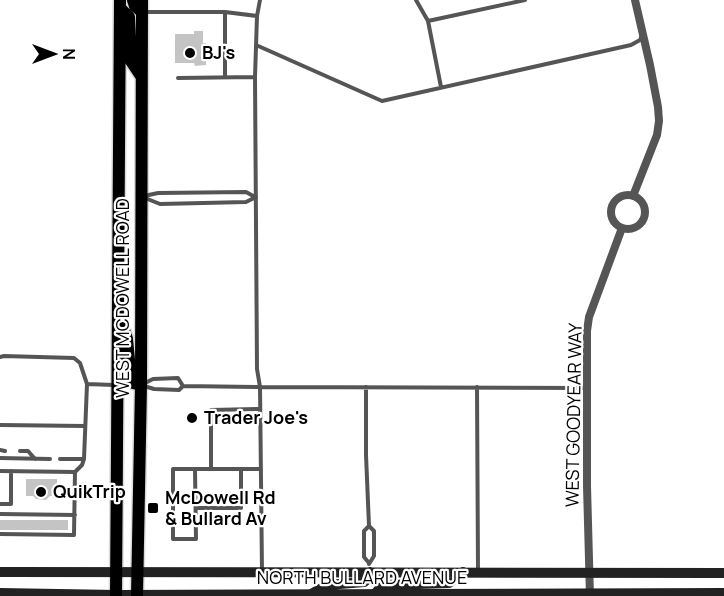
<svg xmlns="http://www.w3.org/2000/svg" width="724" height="596" font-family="Manrope,sans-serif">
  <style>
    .building { fill: #c4c4c4 }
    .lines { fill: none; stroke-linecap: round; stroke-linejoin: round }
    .primary-casing { stroke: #dbdbdb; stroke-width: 15 }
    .service { stroke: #555; stroke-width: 4 }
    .minor { stroke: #555; stroke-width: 8 }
    .secondary { stroke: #222; stroke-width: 10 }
    .primary { stroke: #000; stroke-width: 12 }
    .poi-dot { fill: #000; stroke: #fff; stroke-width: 2 }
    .labels { text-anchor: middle; stroke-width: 4.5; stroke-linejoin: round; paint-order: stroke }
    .poi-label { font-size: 18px; font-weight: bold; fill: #000; stroke: #fff; text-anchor: start }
    .street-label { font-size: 18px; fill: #000; stroke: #fff }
  </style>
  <rect width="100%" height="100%" fill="#fff"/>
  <path class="building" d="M194 31H203V43H206V65L195 66 194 63H175V34H194Z
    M26 479H57V496H50L46 500 36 499 33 496H26Z
    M0 520H68V530H0Z"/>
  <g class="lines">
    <defs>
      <path id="primary" d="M133 0 135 6 142 12
        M120 8 129 17 131 61 141 76
        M122 324 127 339 131 380 133 383 141 385
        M116 596 120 0
        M137 596 141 385 142 0"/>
    </defs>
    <use href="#primary" class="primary-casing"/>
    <path class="service" d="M416 0 428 21 441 87
      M143 12H225L257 16
      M428 21 525 0
      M256 45 382 101 631 45 640 40 642 35
      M225 77V12
      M178 78 255 77 257 16 260 0
      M144 196 158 193 246 192 255 197
      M145 198 160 204 246 202 256 197
      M0 357 4 356 74 358 80 363 87 384 114 385
      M143 384 153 379 178 378 183 386
      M144 386 154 389 179 390 183 386 260 387 257 369 255 77
      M366 387V455L369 526 364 531V557L369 563
      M477 387 478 571
      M260 409 211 410V469H261
      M0 425 85 426
      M0 450 5 451
      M20 451H28L35 459
      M0 458 50 459
      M60 459H84
      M195 469 196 539H173V469H211
      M0 471 75 472 82 465 84 459 87 384
      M0 504H11V471
      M196 508H241V469
      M0 514 75 515
      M369 526 374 531V556L369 564
      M0 534 74 535 75 472
      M262 572 260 387 587 388"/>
    <path class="minor" d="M611 212a17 17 0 1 1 34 0a17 17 0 1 1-34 0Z
      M633 196 657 135 659 121 658 107 650 65 635 0
      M590 596 587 486V331L589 317 622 228"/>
    <path class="secondary" d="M0 572 724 573
      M0 593 116 595 724 593
      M311 594 327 585 364 582 369 578 370 572
      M374 595 380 588 386 585 449 583 463 572"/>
    <use href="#primary" class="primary"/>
  </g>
  <g class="poi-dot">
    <circle cx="190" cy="53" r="6"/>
    <circle cx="192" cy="418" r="6"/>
    <circle cx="41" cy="492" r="6"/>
    <rect x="147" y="502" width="12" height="12" rx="3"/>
  </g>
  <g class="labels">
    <g class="poi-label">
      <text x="202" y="59">BJ's</text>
      <text x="204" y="424">Trader Joe's</text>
      <text x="53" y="498">QuikTrip</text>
      <text x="165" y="504">McDowell Rd<tspan x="165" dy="21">&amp; Bullard Av</tspan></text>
    </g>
    <g class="street-label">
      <text transform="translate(123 298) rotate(-90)" y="6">WEST MCDOWELL ROAD</text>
      <text transform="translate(574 415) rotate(-89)" y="6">WEST GOODYEAR WAY</text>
      <text x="362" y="584">NORTH BULLARD AVENUE</text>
    </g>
  </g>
  <g transform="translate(54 54) rotate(90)" stroke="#ffffff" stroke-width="4.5" paint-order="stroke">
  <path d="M0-4.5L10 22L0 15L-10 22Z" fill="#000000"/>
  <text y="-9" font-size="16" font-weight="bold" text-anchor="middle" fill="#000000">N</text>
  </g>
</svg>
